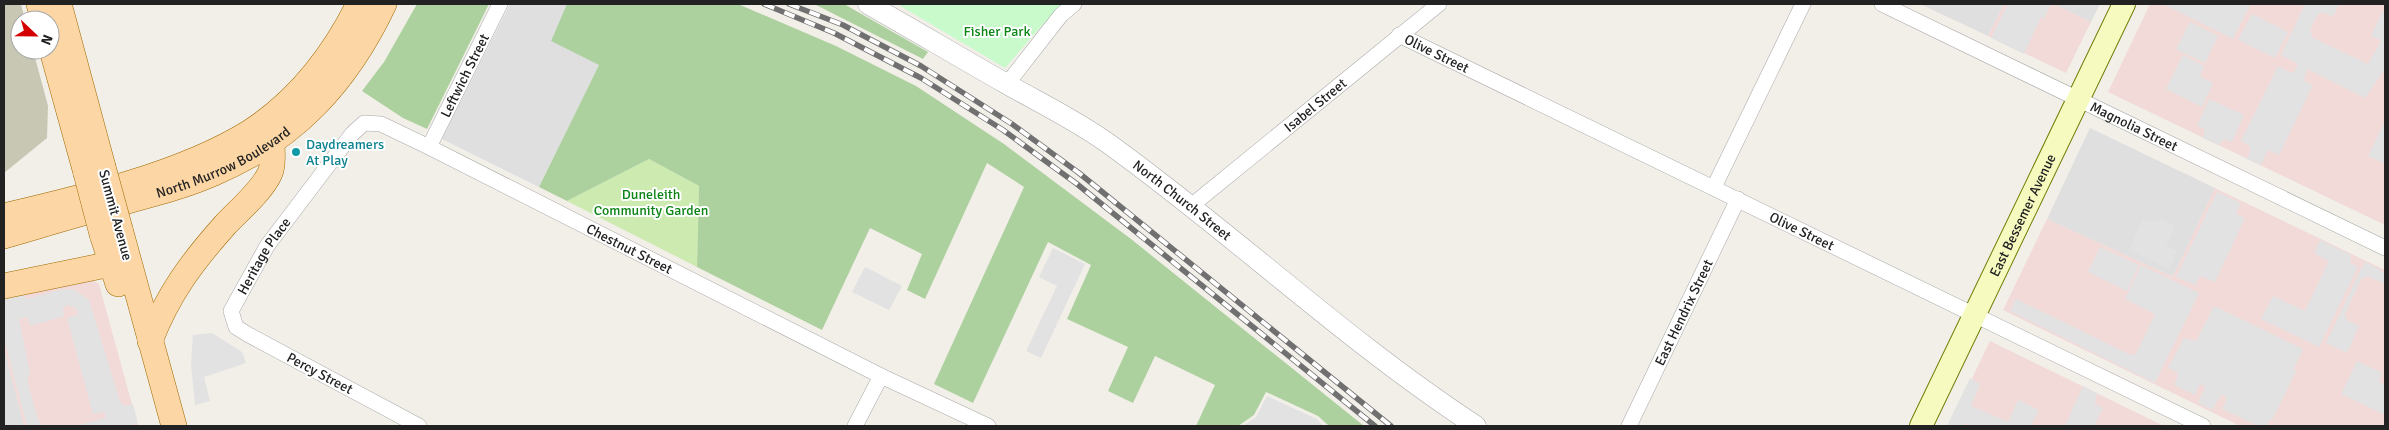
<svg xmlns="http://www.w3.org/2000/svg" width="2389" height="430" font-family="Signika,sans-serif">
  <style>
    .residential { fill: #e0dfdf }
    .commercial { fill: #f2dad9 }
    .construction { fill: #c7c7b4 }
    .grass { fill: #cdebb0 }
    .forest { fill: #add19e }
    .park { fill: #c8facc }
    .parking { fill: #e2e2e2 }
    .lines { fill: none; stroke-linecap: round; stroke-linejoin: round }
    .minor-casing { stroke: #a9a9a9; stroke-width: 16 }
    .tertiary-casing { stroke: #a9a9a9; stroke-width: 21 }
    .secondary-casing { stroke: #707d05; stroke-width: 24 }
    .primary-casing { stroke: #a06b00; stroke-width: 26 }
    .minor { stroke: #fff; stroke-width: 15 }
    .tertiary { stroke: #fff; stroke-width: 20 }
    .secondary { stroke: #f7fabf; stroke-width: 22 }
    .primary { stroke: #fcd6a4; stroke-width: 25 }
    .rail-casing { stroke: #707070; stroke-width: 5.5 }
    .rail { stroke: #fff; stroke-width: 4; stroke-dasharray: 11; stroke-linecap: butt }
    .primary-bridge-casing { stroke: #a06b00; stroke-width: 26; stroke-linecap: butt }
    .primary-bridge { stroke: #fcd6a4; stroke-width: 25 }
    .culture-dot { fill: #0f9aa8; stroke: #fff; stroke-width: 2 }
    .labels { text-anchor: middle; stroke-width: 4; stroke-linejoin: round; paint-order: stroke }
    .park-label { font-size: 14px; fill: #0c8416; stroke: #fff }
    .street-label { font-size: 14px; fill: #222; stroke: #fff }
    .culture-label { font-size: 14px; fill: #0d838f; stroke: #fff; text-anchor: start }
  </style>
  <rect width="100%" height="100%" fill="#f2efe9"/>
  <path class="residential" d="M510 4H568L599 65 539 187 442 139Z
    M1920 4H2004L1988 36Z
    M2054 4H2100L2091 22Z
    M2090 128 2215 188 2173 277 2047 219Z
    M4 348 24 426H4Z"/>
  <path class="commercial" d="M2004 4H2054L2091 22 2066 73 1988 36Z
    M2150 4H2385V225L2108 92Z
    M2215 188 2385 270V426H2240L2003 310 2047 219 2173 277Z
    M92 280 99 284 138 426H24L4 348V297Z
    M1990 341 2164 426H1949Z"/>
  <path class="construction" d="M4 4H21L25 20H20V50H33L48 106 47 138 4 173Z"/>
  <path class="grass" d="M649 159 699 186 697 267 567 201Z"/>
  <path class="forest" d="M417 4H489L427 129 403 118 362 91 384 62Z
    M567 4H738L836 46 916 86 1004 144 1131 239 1364 426H1329L1318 416 1266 392 1254 415 1238 426H1196L1215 385 1155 356 1133 403 1108 391 1128 347 1067 319 1091 265 1048 242 973 403 934 384 1024 187 987 163 925 299 907 290 922 254 870 228 822 330 697 267 699 186 649 159 567 201 539 187 599 65 551 41Z
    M814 4H844L928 52 923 59Z"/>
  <path class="park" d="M897 4H1065L1043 24 1005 68Z"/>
  <path class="parking" d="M2008 4H2051L2044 19 2041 17 2024 54 1991 38Z
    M2163 4H2248L2250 5 2233 39Z
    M2305 4H2339L2333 17 2323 12 2318 14 2310 30 2313 38 2368 64 2380 43V40L2371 36 2382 12 2385 13V69L2365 98 2307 69 2304 81 2313 85 2279 155 2268 150 2261 165 2247 159 2250 151V146L2241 141 2278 66 2291 73 2294 72 2298 64 2281 55Z
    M2252 14 2288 32 2275 58 2238 40Z
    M2190 22 2218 36 2205 63 2176 49Z
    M2183 55 2204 66 2200 76 2213 83 2202 107 2166 89Z
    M2209 99 2244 115 2232 142 2224 139 2218 145 2203 138 2205 129 2197 126Z
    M2385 121V164L2368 156Z
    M2217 192 2241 203 2236 214 2245 218 2215 282 2200 276 2195 285 2176 277Z
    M2143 219 2149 222 2158 221 2160 219 2175 226 2166 246 2177 251 2169 269 2129 250Z
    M2320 240 2351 255 2350 263 2358 267 2319 347 2261 319 2273 296 2305 311 2329 261 2314 253Z
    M2100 247 2139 265 2127 291 2088 272Z
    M1053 248 1085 264 1041 358 1026 351 1057 286 1039 277Z
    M2366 262 2385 273V282L2384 284 2368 276 2361 279 2345 314 2347 320 2359 326 2347 353 2326 343 2362 267Z
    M2141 265 2199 293 2155 383 2010 311 2016 299 2131 355 2136 354 2155 314 2125 299Z
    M865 267 902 286 889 310 852 292Z
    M64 289 75 290 89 300 120 402 125 406 133 404 138 423 128 426H75L105 418 106 415 103 412 93 414 67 318 77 315 78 311 74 307 67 305 63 308 64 316 30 326 28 317 19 319 30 373 27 380 38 420 43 426H27L4 338V300L24 294 26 299Z
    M2214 306 2303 349 2294 368 2296 371 2273 418 2270 419 2266 426H2259L2222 409 2227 399 2222 394 2212 410 2198 403 2205 388 2204 385H2199L2195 395 2174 385 2178 376 2177 372 2168 368 2184 338 2196 341Z
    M212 333 242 352 246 363 204 377 210 401 195 405 191 365 193 335Z
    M2357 361 2382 373 2379 381 2382 385 2385 383V415L2341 394Z
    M1970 378 1980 384 1971 406 2008 422 2018 400 2039 410 2031 426H1972L1965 423 1963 426H1947Z
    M2083 386 2097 393 2095 404 2103 408 2094 426H2065Z
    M1267 396 1317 419 1323 426H1243L1256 417Z"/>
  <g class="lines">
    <defs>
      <g id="minor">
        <path id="s1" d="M1882 4 2385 248"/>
        <path id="s2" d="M1399 35 2203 426"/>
        <path d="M1007 84 1061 15 1074 4"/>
        <path id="s3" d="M429 147 500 4"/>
        <path d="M1714 187 1803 4"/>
        <path id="s4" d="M1191 206 1439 4"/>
        <path id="s5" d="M419 426 247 334 236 327 231 311 267 246 352 134 364 123 381 124 429 147 881 376 988 426"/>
        <path d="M855 426 881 376"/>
        <path id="s6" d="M1629 426 1738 199"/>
      </g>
      <g id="tertiary">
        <path id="s7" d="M868 4C914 30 959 57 1005 83 1040 103 1076 120 1109 144 1235 235 1346 341 1476 426"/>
      </g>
      <g id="secondary">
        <path id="s8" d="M1921 426 2124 4"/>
      </g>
      <g id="primary">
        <path d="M39 4 44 20"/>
        <path d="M59 4 103 167"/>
        <path d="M50 43 86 173"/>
        <path d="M4 216C81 198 183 174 250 132 298 101 334 54 359 4"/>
        <path d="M120 229 174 426"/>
        <path d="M102 234 118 284"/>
        <path id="s9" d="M4 236C39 226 74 215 109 206 145 196 180 188 214 173 295 139 347 82 384 4"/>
        <path d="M4 286 111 264"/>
        <path d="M150 341C168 294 192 262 225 225 238 211 262 191 270 173 274 164 272 152 272 143"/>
      </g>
    </defs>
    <use href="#minor" class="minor-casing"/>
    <use href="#tertiary" class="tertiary-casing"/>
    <use href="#secondary" class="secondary-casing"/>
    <use href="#primary" class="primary-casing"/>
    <use href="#minor" class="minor"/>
    <use href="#tertiary" class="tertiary"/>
    <use href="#secondary" class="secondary"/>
    <use href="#primary" class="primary"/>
    <defs>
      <path id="rail" d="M764 4 834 33 921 78 1003 130 1077 184 1375 426
        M789 4 843 25 921 66 1012 124 1079 173 1391 426"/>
    </defs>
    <use href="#rail" class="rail-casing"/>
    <use href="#rail" class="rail"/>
    <defs>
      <path id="primary-bridge" d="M103 167 120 229
        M86 173 102 234"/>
    </defs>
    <use href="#primary-bridge" class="primary-bridge-casing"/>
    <use href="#primary-bridge" class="primary-bridge"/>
  </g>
  <circle class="culture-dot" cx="296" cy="152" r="5"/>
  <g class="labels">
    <g class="park-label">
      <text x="997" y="36">Fisher Park</text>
      <text x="651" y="199">Duneleith<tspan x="651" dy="16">Community Garden</tspan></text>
    </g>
    <g class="street-label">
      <text dy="5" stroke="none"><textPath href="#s2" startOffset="42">Olive Street</textPath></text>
      <text dy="5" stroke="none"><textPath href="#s3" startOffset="80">Leftwich Street</textPath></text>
      <text dy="5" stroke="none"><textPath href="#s4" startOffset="160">Isabel Street</textPath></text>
      <text dy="5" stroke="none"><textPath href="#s1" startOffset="280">Magnolia Street</textPath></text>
      <text dy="5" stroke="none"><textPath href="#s9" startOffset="232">North Murrow Boulevard</textPath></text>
      <text dy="5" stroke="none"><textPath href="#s7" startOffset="371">North Church Street</textPath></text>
      <text transform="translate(116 215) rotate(75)" y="5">Summit Avenue</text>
      <text dy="5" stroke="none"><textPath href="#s8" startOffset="234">East Bessemer Avenue</textPath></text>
      <text dy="5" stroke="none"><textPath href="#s2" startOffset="448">Olive Street</textPath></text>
      <text dy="5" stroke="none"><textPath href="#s5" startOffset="751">Chestnut Street</textPath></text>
      <text dy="5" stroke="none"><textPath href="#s5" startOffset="289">Heritage Place</textPath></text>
      <text dy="5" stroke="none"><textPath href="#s6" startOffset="126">East Hendrix Street</textPath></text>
      <text transform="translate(320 373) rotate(28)" y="5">Percy Street</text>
    </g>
    <g class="culture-label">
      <text x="306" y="149">Daydreamers<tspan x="306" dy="16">At Play</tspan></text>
    </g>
  </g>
  <rect width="2389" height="430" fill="none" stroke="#222222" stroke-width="10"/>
  <g transform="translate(35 35) rotate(112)"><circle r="24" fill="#ffffff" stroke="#a7a7a7"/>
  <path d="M0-4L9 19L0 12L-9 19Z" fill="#d40000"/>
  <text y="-8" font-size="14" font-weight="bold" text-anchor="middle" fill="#222222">N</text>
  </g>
</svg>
